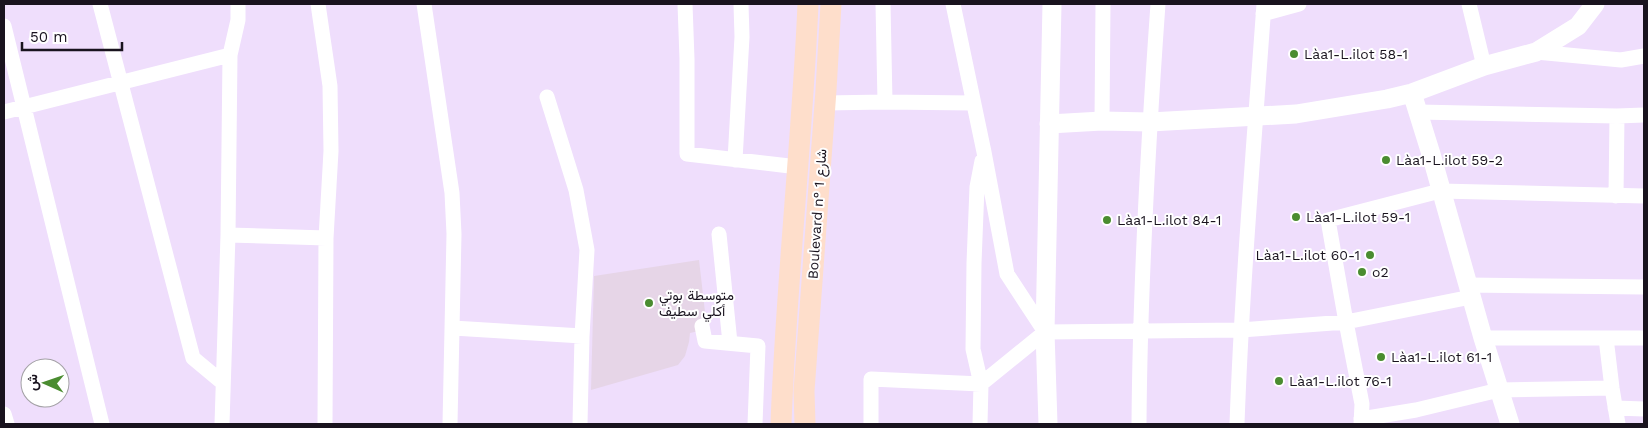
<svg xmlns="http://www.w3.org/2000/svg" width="1648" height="428" font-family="'Work Sans',Vazirmatn,sans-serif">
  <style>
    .education { fill: #e6d5e7 }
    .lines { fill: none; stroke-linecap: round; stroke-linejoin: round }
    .minor { stroke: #fff; stroke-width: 15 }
    .tertiary { stroke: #fff; stroke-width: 19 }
    .secondary { stroke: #fedecb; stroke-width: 21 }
    .poi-dot { fill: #4a8c30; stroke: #fff; stroke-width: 2 }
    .labels { text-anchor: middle; stroke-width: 4; stroke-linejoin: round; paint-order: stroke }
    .poi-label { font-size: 14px; fill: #19131e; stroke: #fff; text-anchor: start }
    .street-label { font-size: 14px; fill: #19131e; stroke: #fff }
  </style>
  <rect width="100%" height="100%" fill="#efdefc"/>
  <path class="education" d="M699 260 707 329 690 333 689 342 685 356 678 365 591 390 594 276Z"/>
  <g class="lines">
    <path class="minor" d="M100 4 193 358 223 383
      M318 4 330 86 331 151 326 238 325 424
      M424 4 452 193 454 234 450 424
      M685 4 687 59V154L798 167
      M883 4 885 102 973 103
      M953 4 984 152 1007 274 1045 332
      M1469 4 1484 66
      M1263 14 1299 4
      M4 26 102 424
      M1536 52 1621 60 1644 56
      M547 97 576 190 587 250 582 336 580 424
      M825 103 885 102
      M4 112 230 55
      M1418 112 1617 116 1644 115
      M1102 121 1103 4
      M735 160 742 37 741 4
      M1616 196 1617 116
      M719 234 730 343
      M228 235 326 238
      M1468 285 1644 287
      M702 326 705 341 758 346 755 424
      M453 328 582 336
      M1483 338H1644
      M1606 338 1612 388 1618 424
      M1615 408 1644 409
      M4 414 7 424
      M1361 419 1416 410 1499 390 1612 388
      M222 424 228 235 230 55 238 20V4
      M871 424V379L981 384 1045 332 1241 330 1346 322 1471 297
      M980 424 981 384 973 349 974 263 977 187 982 161
      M1139 424C1140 284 1148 144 1158 4
      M1237 424C1242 284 1254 144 1264 4
      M1361 424 1362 404 1346 322 1328 220 1440 191 1644 196"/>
    <path class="tertiary" d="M1412 93 1431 154 1483 338 1510 424
      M1049 124 1102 121 1150 122 1296 114 1387 99 1412 93 1484 66 1536 52 1578 26 1595 4
      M1048 424 1045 332 1052 4"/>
    <path class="secondary" d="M781 424C786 284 802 144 808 4
      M805 424 804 391 826 90 831 4"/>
  </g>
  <g class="poi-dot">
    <circle cx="1294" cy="54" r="5"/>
    <circle cx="1386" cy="160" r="5"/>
    <circle cx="1296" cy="217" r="5"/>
    <circle cx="1107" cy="220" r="5"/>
    <circle cx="1370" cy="255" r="5"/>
    <circle cx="1362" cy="272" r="5"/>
    <circle cx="649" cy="303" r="5"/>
    <circle cx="1381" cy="357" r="5"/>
    <circle cx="1279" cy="381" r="5"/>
  </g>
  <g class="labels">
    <g class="poi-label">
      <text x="1304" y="59">Làa1-L.ilot 58-1</text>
      <text x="1396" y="165">Làa1-L.ilot 59-2</text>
      <text x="1306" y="222">Làa1-L.ilot 59-1</text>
      <text x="1117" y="225">Làa1-L.ilot 84-1</text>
      <text x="1360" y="260" text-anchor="end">Làa1-L.ilot 60-1</text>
      <text x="1372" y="277">o2</text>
      <text x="659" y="300">متوسطة بوتي<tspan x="659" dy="16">أكلي سطيف</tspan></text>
      <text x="1391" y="362">Làa1-L.ilot 61-1</text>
      <text x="1289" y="386">Làa1-L.ilot 76-1</text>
    </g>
    <g class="street-label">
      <text transform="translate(817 214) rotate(-86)" y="5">Boulevard n° شارع 1</text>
    </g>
  </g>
  <rect width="1648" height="428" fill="none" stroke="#19131e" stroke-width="10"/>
  <g transform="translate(45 383) rotate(272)"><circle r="24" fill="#ffffff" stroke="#a3a1a5"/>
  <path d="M0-4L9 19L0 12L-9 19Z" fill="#4a8c30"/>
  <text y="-8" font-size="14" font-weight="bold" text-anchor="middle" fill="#19131e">ش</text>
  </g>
  <path d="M22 42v8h100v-8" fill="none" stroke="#19131e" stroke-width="2.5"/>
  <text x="30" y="42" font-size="15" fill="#19131e" stroke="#ffffff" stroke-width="4" paint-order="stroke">50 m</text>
</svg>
